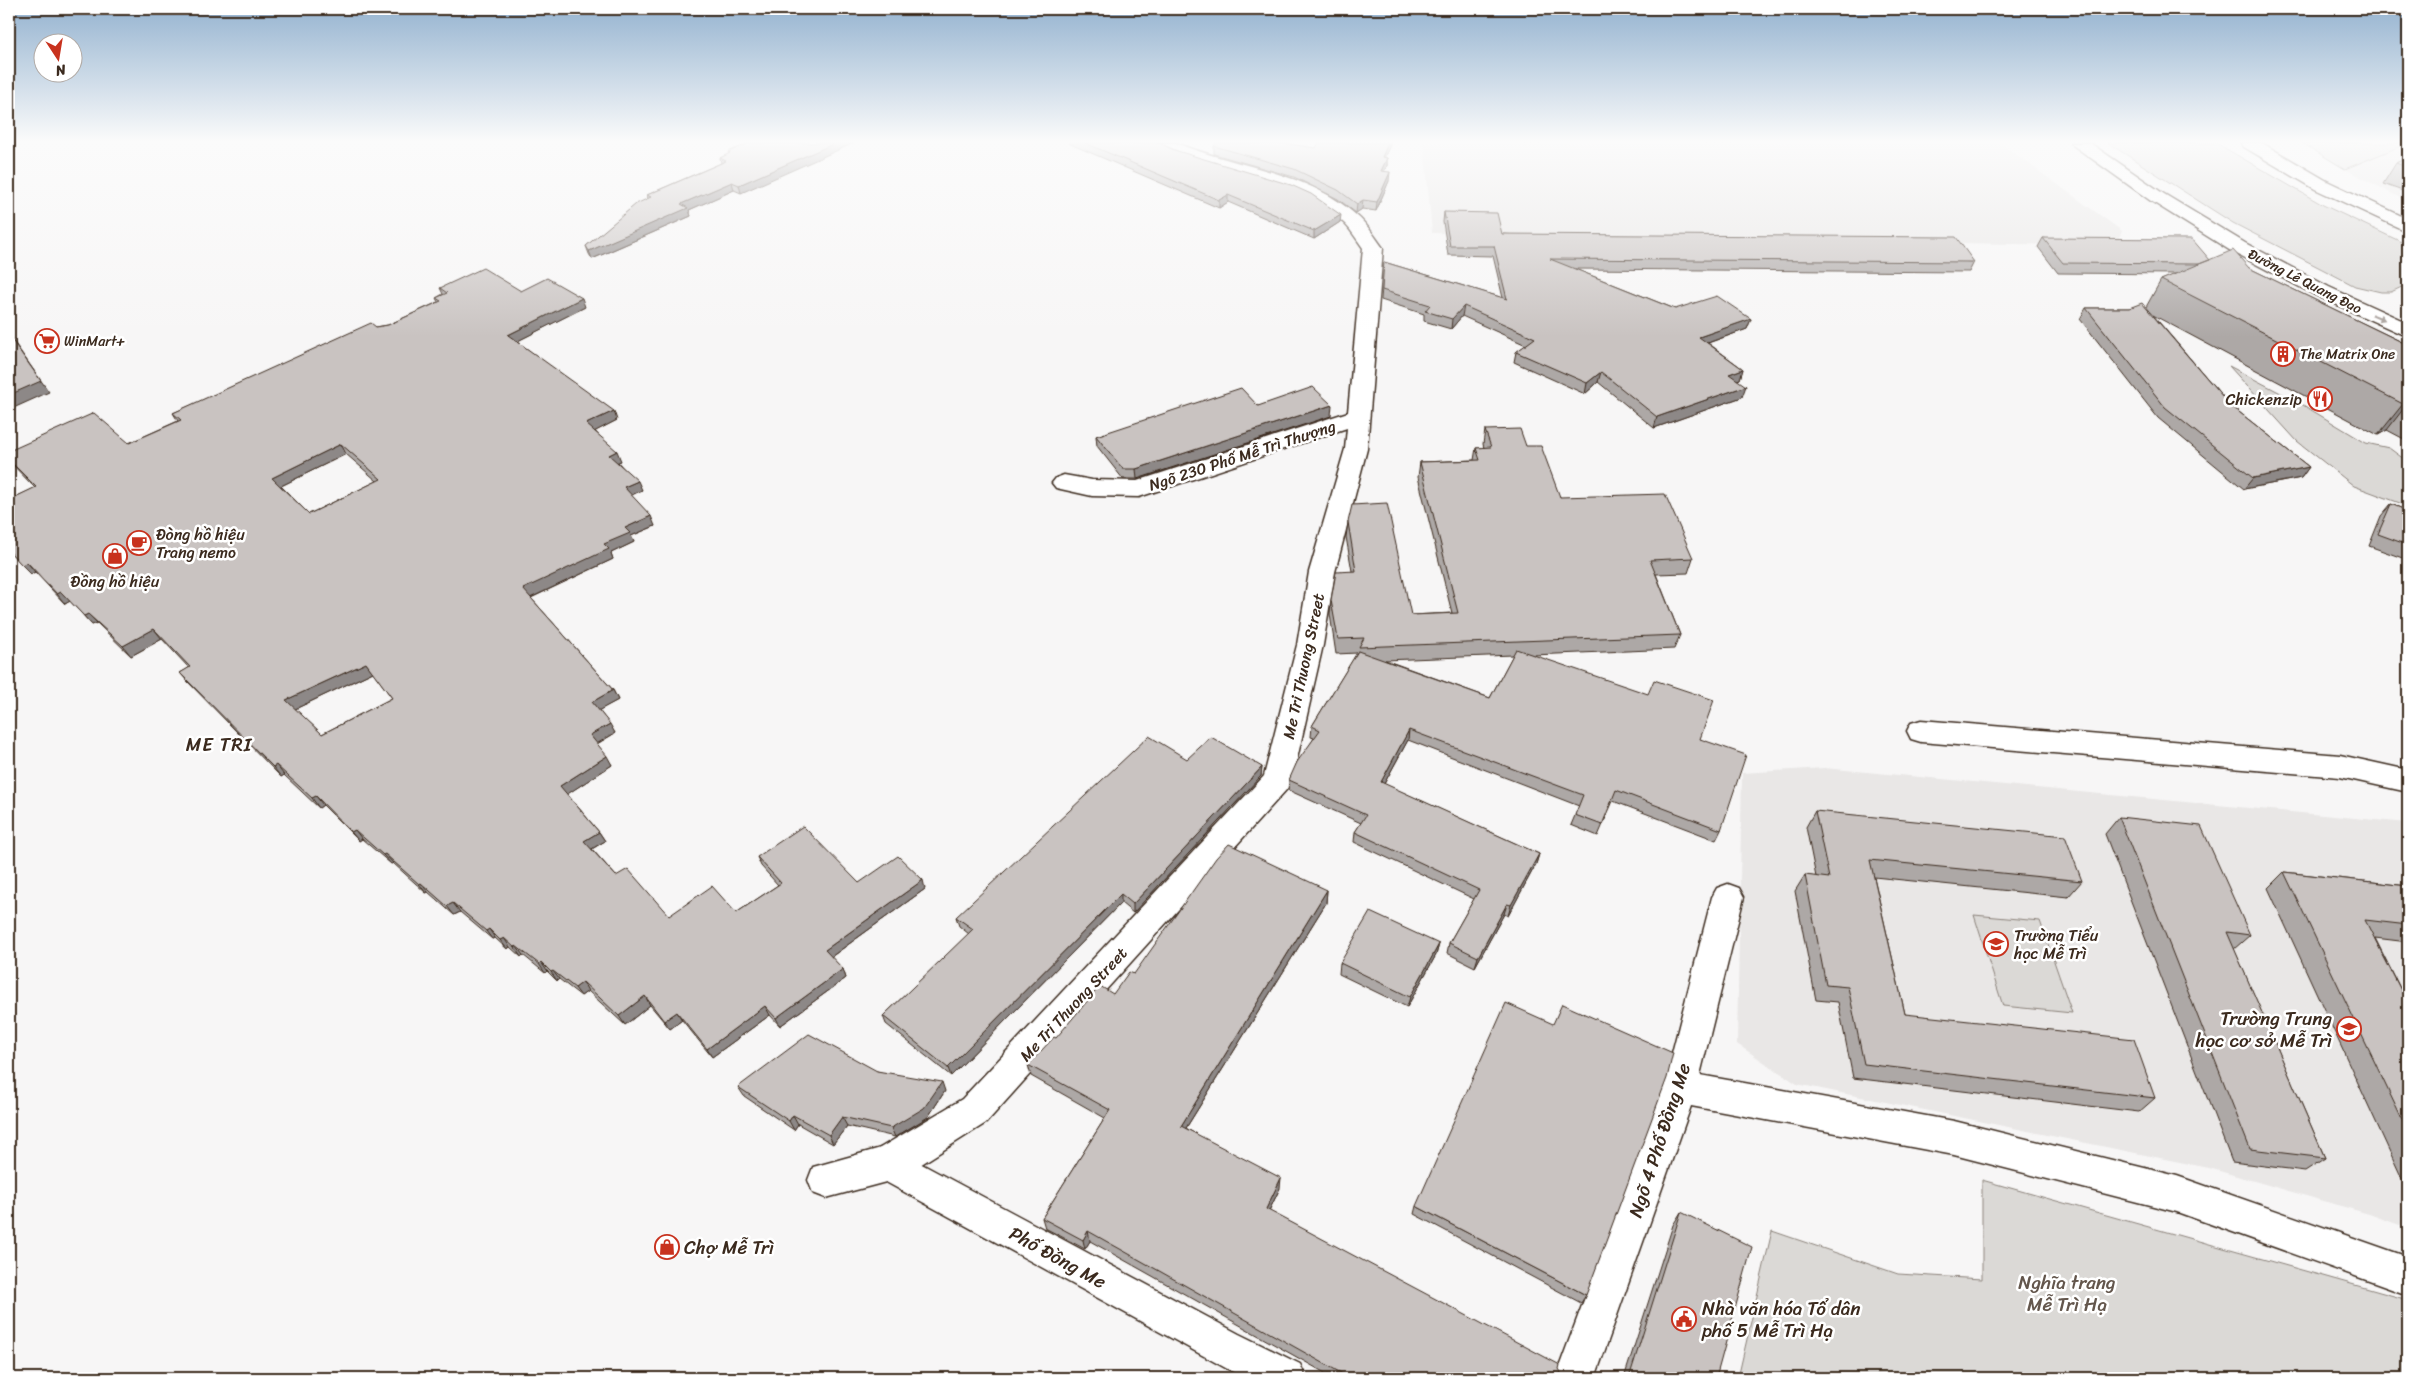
<svg xmlns="http://www.w3.org/2000/svg" width="2417" height="1387" font-family="Sriracha,sans-serif">
  <style>
    .built { fill: #e9e7e6 }
    .green { fill: #dbd9d6; stroke: #8b827a }
    .lines { fill: none; stroke-linecap: round; stroke-linejoin: round }
    .minor-casing { stroke: #3b2a1e; stroke-width: 3 }
    .tertiary-casing { stroke: #3b2a1e; stroke-width: 3 }
    .secondary-casing { stroke: #3b2a1e; stroke-width: 3 }
    .minor { fill: #fff; fill-rule: evenodd }
    .tertiary { fill: #fff; fill-rule: evenodd }
    .secondary { fill: #fff; fill-rule: evenodd }
    .wall { fill: #ada8a6; stroke: #3b2a1e; fill-rule: evenodd }
    .shaded-wall { fill: #8d8887; stroke: #3b2a1e }
    .building { fill: #c9c3c1; stroke: #3b2a1e; fill-rule: evenodd }
    .oneway { fill: #a79f9a }
    .labels { text-anchor: middle; stroke-width: 5; stroke-linejoin: round; paint-order: stroke }
    .far-street-label { font-size: 14px; fill: #3b2a1e; stroke: #fff }
    .far-poi-label { font-size: 14px; fill: #3b2a1e; stroke: #fff; text-anchor: start }
    .poi-label { font-size: 16px; fill: #3b2a1e; stroke: #fff; text-anchor: start }
    .street-label { font-size: 16px; fill: #3b2a1e; stroke: #fff }
    .quarter-label { font-size: 19px; letter-spacing: 1px; fill: #3b2a1e; stroke: #fff }
    .near-poi-label { font-size: 19px; fill: #3b2a1e; stroke: #fff; text-anchor: start }
    .near-street-label { font-size: 19px; fill: #3b2a1e; stroke: #fff }
    .near-park-label { font-size: 19px; fill: #63564c; stroke: #fff }
  </style>
  <rect width="100%" height="100%" fill="#f7f6f6"/>
  <filter id="ink" filterUnits="userSpaceOnUse"><feTurbulence type="fractalNoise" baseFrequency=".02" numOctaves="2"/><feDisplacementMap in="SourceGraphic" scale="10" xChannelSelector="R" yChannelSelector="G"/><feConvolveMatrix kernelMatrix="1 2 1 2 8 2 1 2 1" color-interpolation-filters="sRGB"/></filter>
  <g filter="url(#ink)">
    <path class="built" d="M1424 143H2000L2122 231 2115 246 1432 233Z
      M2408 143V202L2345 169Z
      M1824 768 2408 823V1228L2369 1214 2209 1168 1797 1084 1737 1044 1742 773Z"/>
    <path class="green" d="M2108 143H2216L2323 205 2408 245V284L2391 292H2381L2355 286 2233 223Z
      M2302 143H2408L2345 169Z
      M2229 366 2298 402 2366 443 2389 448 2408 462V506L2354 486 2297 441Z
      M1974 915 2040 921 2072 1013 2003 1006Z
      M1982 1180 2408 1300V1378H1738L1772 1231 1898 1274 1982 1279Z"/>
    <g class="lines">
      <defs>
        <path id="minor" d="M1152 143H1176C1235 167 1307 171 1356 215 1367 224 1375 237 1383 248L1367 449 1335 572 1323 645 1292 781 1287 789 986 1123 901 1177 888 1182 875 1177 870 1164 875 1151 962 1099 1264 776 1297 645 1309 572 1345 449 1347 428 1139 497 1092 496 1056 488 1052 483 1056 478 1064 475 1092 480 1137 481 1348 412 1363 248C1357 240 1352 231 1345 224 1305 185 1241 177 1190 160 1179 157 1159 153 1152 143Z
          M1921 720 2340 755 2408 770V792L2340 777 1921 742 1911 739 1907 731 1911 723Z
          M1728 884 1739 888 1744 897 1700 1075 1954 1121 2177 1176 2408 1257V1295L2177 1212 1954 1155 1691 1106 1595 1378H1555L1663 1088 1712 897 1717 888Z"/>
        <path id="tertiary" d="M888 1146 1239 1334 1300 1364 1306 1378H1244L886 1182 826 1198 813 1193 808 1180 813 1167Z"/>
        <path id="secondary" d="M2070 143H2090L2164 194 2245 243 2329 287 2408 323V337L2315 295 2231 251 2151 201Z
          M2241 143H2262L2327 181 2408 219V232L2315 189 2244 147Z"/>
      </defs>
      <use href="#minor" class="minor-casing"/>
      <use href="#tertiary" class="tertiary-casing"/>
      <use href="#secondary" class="secondary-casing"/>
      <use href="#minor" class="minor"/>
      <use href="#tertiary" class="tertiary"/>
      <use href="#secondary" class="secondary"/>
    </g>
    <path class="wall" d="M750 143 741 193 734 190 689 210 691 216 592 259 589 254 586 246 648 199 647 195 721 163 720 158 729 154 728 152Z
      M1068 143H1159L1340 222 1314 239 1228 202 1219 208Z
      M1214 146 1387 158V166L1384 171 1389 181 1376 211 1362 209 1356 213 1338 199 1294 177 1214 154Z
      M2408 157V193L2383 184 2396 163Z
      M1444 212 1502 234 1974 262 1969 272 1575 269 1675 309 1751 319 1747 329 1708 343 1743 369 1740 379 1737 380 1742 397 1654 428 1598 382 1585 394 1514 362 1516 352 1526 345 1462 316 1451 329 1424 321V314L1381 300 1384 262 1503 298 1493 256 1448 255 1443 222Z
      M2043 238 2210 260 2249 268 2408 345V437L2404 439 2387 430 2378 435 2153 315 2230 405 2309 467 2301 478 2244 489 2158 418 2080 319 2086 308H2129L2146 307 2161 280 2177 274 2058 273 2038 247Z
      M440 288 521 291 585 307 517 341 617 420 595 431 621 461 618 462 642 490 631 495 655 526 631 536 634 542 611 553 613 559 531 598 613 690 618 700 599 710 615 733 597 744 612 765 567 794 599 832 605 841 592 849 616 876 669 916 736 913 778 885 761 866 757 857 859 883 925 889 831 957 843 969 846 978 780 1026 770 1015 712 1057 682 1020 670 1029 650 1005 625 1025 588 991 581 996 559 979 557 981 547 971 545 973 523 955 521 957 510 947 507 949 495 938 492 939 460 912 454 915 428 892 426 893 393 863 391 864 362 839 359 841 323 805 319 808 284 775 281 777 188 682 180 673 189 668 162 639 131 656 97 623 92 625 70 601 65 604 35 572 31 574 9 551V500L35 488 9 461V451L129 443 178 421 173 413 376 327 388 325 438 302 436 298 443 294ZM346 454 377 481 309 514 281 486ZM373 672 392 698 322 734 295 709Z
      M1258 406 1331 416 1137 479H1123L1097 446 1096 436Z
      M1485 430 1526 446 1560 497 1693 558 1688 573 1656 574 1680 635 1674 649 1533 655 1700 739 1721 830 1716 840 1613 801 1598 836 1571 825 1579 806 1408 740 1384 784 1539 854 1536 864 1508 916 1504 914 1475 967 1447 953 1449 943 1474 899 1354 842 1355 832 1361 823 1288 790 1289 780 1314 738 1311 737 1312 726 1357 653 1336 654 1330 614 1331 600 1352 571 1346 537 1348 522 1411 615 1452 613 1418 477 1420 462 1474 460 1476 448H1484L1483 444ZM1513 655 1490 698 1385 660Z
      M2391 504 2408 511V560L2369 546 2381 516Z
      M1187 759 1262 767 1261 776 1133 913 1121 903 951 1076 886 1024 883 1016 969 934 959 926 956 917Z
      M1815 811 2082 881 2068 897 1874 877 1905 1014 2155 1098 2139 1112 1853 1078 1838 1002 1816 1000 1795 891 1805 875 1816 877 1806 827Z
      M2119 817 2250 935 2234 949 2325 1158 2305 1171 2232 1162 2105 834Z
      M2284 872 2408 886V942L2375 938 2408 1004V1188L2406 1187 2268 888Z
      M1327 890 1326 903 1186 1128 1280 1188 1269 1211 1559 1369V1378H1334L1090 1241 1085 1249 1045 1228 1042 1218 1105 1118 1031 1076 1028 1065 1056 1038 1113 994 1134 974Z
      M1439 944 1436 955 1407 1007 1339 974 1340 963Z
      M877 1071 945 1091 928 1117 895 1137 847 1126 833 1144 798 1124 794 1130 744 1096 738 1087Z
      M1416 1206 1586 1295 1581 1303 1414 1214Z
      M1681 1212 1716 1378H1624L1673 1225Z"/>
    <path class="shaded-wall" d="M835 143H854L741 193 739 185Z
      M1388 143H1391L1381 165 1382 157Z
      M1387 158V166L1380 179 1381 171Z
      M1390 172 1389 181 1376 211 1377 202Z
      M732 182 734 190 689 210 691 216 592 259 589 251 681 204Z
      M1228 195V202L1219 208V200Z
      M1363 200 1362 209 1356 213 1357 204Z
      M1341 215 1340 222 1314 239V231Z
      M582 298 585 307 512 344 508 335Z
      M1464 306 1462 316 1451 329 1452 319Z
      M1751 319 1747 329 1696 347 1699 337Z
      M9 335 49 392 9 410Z
      M1743 369 1740 379 1726 384 1729 374Z
      M1601 372 1598 382 1585 394 1587 383Z
      M1746 386 1742 397 1654 428 1657 417Z
      M2408 401V403L2387 430 2378 435 2403 404Z
      M1332 405 1331 416 1137 479 1136 469Z
      M614 411 617 420 590 434 586 424Z
      M341 444 346 454 279 487 272 478Z
      M617 451 621 461 613 464 609 455Z
      M2309 467 2301 478 2244 489 2253 478Z
      M638 481 642 490 628 497 624 487Z
      M651 516 655 526 631 536 634 542 611 553 613 559 528 599 523 589 604 544 625 528Z
      M27 562 35 572 31 574 22 565Z
      M61 592 70 601 65 604 57 594Z
      M88 614 97 623 92 625 84 616Z
      M154 629 162 639 131 656 123 646Z
      M366 663 373 672 293 710 286 700Z
      M613 690 618 700 596 712 592 702Z
      M610 724 615 733 595 745 590 735Z
      M1409 730 1408 740 1379 793 1381 782Z
      M607 756 612 765 566 795 560 786Z
      M276 765 284 775 281 777 273 767Z
      M1262 767 1261 776 1133 913V904Z
      M316 796 323 805 319 808 312 798Z
      M355 830 362 839 359 841 351 832Z
      M599 832 605 841 590 850 584 841Z
      M385 854 393 863 391 864 383 855Z
      M1539 854 1536 864 1508 916 1511 905Z
      M923 880 925 889 828 959 825 950Z
      M421 883 428 892 426 893 419 884Z
      M1327 890 1326 903 1181 1136V1126Z
      M1121 894V903L951 1076 948 1068Z
      M453 903 460 912 454 915 447 906Z
      M1507 904 1504 914 1475 967 1478 957Z
      M489 929 495 938 492 939 486 931Z
      M504 938 510 947 507 949 500 940Z
      M1439 944 1436 955 1407 1007 1410 997Z
      M516 946 523 955 521 957 515 948Z
      M541 962 547 971 545 973 539 964Z
      M843 969 846 978 780 1026 776 1018Z
      M553 971 559 979 557 981 551 972Z
      M583 982 588 991 581 996 575 988Z
      M645 996 650 1005 625 1025 619 1016Z
      M765 1006 770 1015 712 1057 707 1049Z
      M677 1012 682 1020 670 1029 664 1021Z
      M942 1082 945 1091 928 1117 895 1137 891 1128Z
      M793 1115 798 1124 794 1130 789 1121Z
      M842 1117 847 1126 833 1144 829 1135Z
      M1281 1178 1280 1188 1265 1219 1266 1209Z
      M1088 1231 1090 1241 1085 1249 1083 1240Z"/>
    <path class="building" d="M750 143H835L739 185 732 182 681 204 688 208 589 251 586 246 636 204 651 197 647 195 726 161 720 158 730 153 728 152Z
      M1085 143H1159L1174 150 1291 185 1311 194 1341 215 1314 231 1228 195 1219 200Z
      M1216 143H1282L1316 148 1319 143H1388L1382 157 1387 158 1381 171 1390 172 1377 202 1363 200 1357 204 1338 190 1294 169 1214 146Z
      M2408 157V168L2396 163Z
      M1444 212 1497 213 1502 234 1956 237 1974 262 1550 259 1675 309 1717 296 1751 319 1699 337 1743 369 1729 374 1746 386 1657 417 1601 372 1587 383 1516 352 1535 338 1464 306 1452 319 1425 311 1430 305 1382 290 1384 262 1507 299 1494 246H1450Z
      M2043 238 2192 239 2210 260 2199 264 2063 263Z
      M2233 250 2249 268 2408 345V401L2403 404 2161 280Z
      M483 268 521 291 547 278 582 298 508 335 614 411 586 424 617 451 609 455 638 481 624 487 651 516 625 528 630 533 604 544 609 549 523 589 613 690 592 702 610 724 590 735 607 756 560 786 599 832 584 841 616 876 628 869 669 916 712 886 736 913 781 883 757 857 803 826 859 883 898 856 923 880 825 950 843 969 776 1018 765 1006 707 1049 677 1012 664 1021 645 996 619 1016 583 982 575 988 553 971 551 972 541 962 539 964 516 946 515 948 504 938 500 940 489 929 486 931 453 903 447 906 421 883 419 884 385 854 383 855 355 830 351 832 316 796 312 798 276 765 273 767 180 673 190 667 154 629 123 646 88 614 84 616 61 592 57 594 27 562 22 565 9 551V500L36 487 9 460V451L94 413 129 443 181 420 173 413 371 323 376 327 388 325 441 301 436 298 447 293 440 288ZM341 444 381 479 309 514 272 478ZM366 663 392 698 322 734 286 700Z
      M2142 303 2230 405 2309 467 2253 478 2165 407 2086 308H2129Z
      M9 336 41 381 9 395Z
      M1313 387 1332 405 1136 469H1123L1096 436 1241 388 1258 406Z
      M1520 429 1526 446H1541L1560 497 1665 494 1693 558 1650 560 1680 635 1359 647 1364 638 1338 639 1331 600 1336 572 1356 571 1348 522 1352 505 1387 503 1411 615 1458 613 1420 462 1480 460 1476 448 1491 447 1485 430Z
      M2391 504 2408 511V545L2378 534Z
      M1516 649 1648 694 1654 680 1714 700 1700 739 1746 755 1721 830 1616 790 1602 825 1575 815 1583 795 1409 730 1381 782 1539 854 1511 905 1507 904 1478 957 1449 943 1479 890 1355 832 1366 815 1289 780 1297 762 1320 730 1312 726 1358 651 1490 698Z
      M1149 736 1187 759 1211 737 1262 767 1133 904 1121 894 948 1068 883 1016 973 929 956 917Z
      M1815 811 2065 836 2082 881 1870 860 1905 1014 2134 1039 2155 1098 1864 1064 1848 987 1826 985 1805 875 1829 878Z
      M2119 817 2201 826 2250 935 2227 932 2325 1158 2250 1149Z
      M1229 844 1327 890 1181 1126 1281 1178 1266 1209 1560 1365 1559 1369 1561 1372 1559 1378H1350L1088 1231 1083 1240 1042 1218 1110 1110 1028 1065 1054 1037 1056 1038 1100 986 1113 994 1129 972 1134 974 1216 858Z
      M2284 872 2408 886V925L2365 920 2408 1004V1132Z
      M1370 912 1439 944 1410 997 1340 963Z
      M1506 1003 1553 1024 1562 1004 1673 1053 1667 1078 1586 1295 1416 1206Z
      M809 1034 877 1071 942 1082 924 1108 891 1128 842 1117 829 1135 793 1115 789 1121 738 1087Z
      M1681 1212 1752 1247 1716 1378H1629Z"/>
    <defs><path id="oneway-solid" d="M-6-.8H1V-3.2L6.5 0L1 3.2V.8H-6Z" transform="scale(1.25)"/></defs>
    <use class="oneway" href="#oneway-solid" transform="translate(2378 317) rotate(23)"/>
  </g>
  <linearGradient id="sky" x2="0" y2="1"><stop stop-color="#93b2cf"/><stop offset="0.42" stop-color="#fbfbfb"/><stop offset="1" stop-color="#fbfbfb" stop-opacity="0"/></linearGradient>
  <rect width="2417" height="337" fill="url(#sky)"/>
  <defs>
    <symbol id="supermarket-ring" viewBox="-11 -11 22 22"><circle r="9.5" fill="#fff" stroke="#c8321e" stroke-width="1.5"/><path d="M-6-5.5h2.5l.6 2H6L4.5 2H-2.5L-4.4-4H-6ZM-1.5 3.2a1.3 1.3 0 1 0 .1 0ZM3 3.2a1.3 1.3 0 1 0 .1 0Z" fill="#c8321e"/></symbol>
    <symbol id="building-ring" viewBox="-11 -11 22 22"><circle r="9.5" fill="#fff" stroke="#c8321e" stroke-width="1.5"/><path d="M-4-6H4V6H1V3H-1V6H-4ZM-2.5-4.3h1.7v1.8h-1.7ZM.8-4.3h1.7v1.8H.8ZM-2.5-1h1.7V.8h-1.7ZM.8-1h1.7V.8H.8Z" fill="#c8321e"/></symbol>
    <symbol id="restaurant-ring" viewBox="-11 -11 22 22"><circle r="9.5" fill="#fff" stroke="#c8321e" stroke-width="1.5"/><path d="M-5-6h1v4h1v-4h1v4h1v-4h1v5L-1.5 .5V6h-2V.5L-5-1ZM5-6V6H3V1.5H1.5Q1.5-4 5-6Z" fill="#c8321e"/></symbol>
    <symbol id="cafe-ring" viewBox="-11 -11 22 22"><circle r="9.5" fill="#fff" stroke="#c8321e" stroke-width="1.5"/><path d="M-5.5-4.5H6V0H3Q3 3.5 0 3.5H-2.5Q-5.5 3.5-5.5 0ZM3-3.2v2h1.7v-2ZM-6 4.5H4V6H-6Z" fill="#c8321e"/></symbol>
    <symbol id="shop-ring" viewBox="-11 -11 22 22"><circle r="9.5" fill="#fff" stroke="#c8321e" stroke-width="1.5"/><path d="M-5-2.5h2.3a2.7 3.5 0 0 1 5.4 0H5L5.5 6h-11ZM-1.5-2.5h3a1.5 2.3 0 0 0-3 0Z" fill="#c8321e"/></symbol>
    <symbol id="school-ring" viewBox="-11 -11 22 22"><circle r="9.5" fill="#fff" stroke="#c8321e" stroke-width="1.5"/><path d="M0-5L7-2L0 1L-7-2ZM-4 1L0 2.5L4 1V4Q0 6-4 4Z" fill="#c8321e"/></symbol>
    <symbol id="civic-ring" viewBox="-11 -11 22 22"><circle r="9.5" fill="#fff" stroke="#c8321e" stroke-width="1.5"/><path d="M-.6-6.5H3V-4.5H.6V-3L4-1V1h2V6H-6V1h2V-1L-.6-3ZM-1.2 2.5V6h2.4V2.5Z" fill="#c8321e"/></symbol>
  </defs>
  <g fill-rule="evenodd">
    <use href="#supermarket-ring" x="33" y="327" width="28" height="28"/>
    <use href="#building-ring" x="2269" y="340" width="28" height="28"/>
    <use href="#restaurant-ring" x="2306" y="385" width="28" height="28"/>
    <use href="#cafe-ring" x="125" y="529" width="28" height="28"/>
    <use href="#shop-ring" x="101" y="542" width="28" height="28"/>
    <use href="#school-ring" x="1982" y="930" width="28" height="28"/>
    <use href="#school-ring" x="2335" y="1015" width="28" height="28"/>
    <use href="#shop-ring" x="653" y="1233" width="28" height="28"/>
    <use href="#civic-ring" x="1670" y="1305" width="28" height="28"/>
  </g>
  <g class="labels">
    <g class="far-street-label">
      <text transform="translate(2305 281) rotate(27)" y="5">Đường Lê Quang Đạo</text>
    </g>
    <g class="far-poi-label">
      <text x="64" y="346">WinMart+</text>
      <text x="2300" y="359">The Matrix One</text>
    </g>
    <g class="poi-label">
      <text x="2302" y="405" text-anchor="end">Chickenzip</text>
      <text x="156" y="540">Đòng hồ hiệu<tspan x="156" dy="18">Trang nemo</tspan></text>
      <text x="115" y="587" text-anchor="middle">Đồng hồ hiệu</text>
      <text x="2014" y="941">Trường Tiểu<tspan x="2014" dy="18">học Mễ Trì</tspan></text>
    </g>
    <g class="street-label">
      <text transform="translate(1242 455) rotate(-18)" y="6">Ngõ 230 Phố Mễ Trì Thượng</text>
      <text transform="translate(1303 666) rotate(-78)" y="6">Me Tri Thuong Street</text>
      <text transform="translate(1073 1004) rotate(-47)" y="6">Me Tri Thuong Street</text>
    </g>
    <g class="quarter-label">
      <text x="219" y="751">ME TRI</text>
    </g>
    <g class="near-poi-label">
      <text x="2332" y="1025" text-anchor="end">Trường Trung<tspan x="2332" dy="22">học cơ sở Mễ Trì</tspan></text>
      <text x="684" y="1254">Chợ Mễ Trì</text>
      <text x="1702" y="1315">Nhà văn hóa Tổ dân<tspan x="1702" dy="22">phố 5 Mễ Trì Hạ</tspan></text>
    </g>
    <g class="near-street-label">
      <text transform="translate(1659 1140) rotate(-72)" y="7">Ngõ 4 Phố Đồng Me</text>
      <text transform="translate(1058 1257) rotate(29)" y="7">Phố Đồng Me</text>
    </g>
    <g class="near-park-label">
      <text x="2067" y="1289">Nghĩa trang<tspan x="2067" dy="22">Mễ Trì Hạ</tspan></text>
    </g>
  </g>
  <rect width="2417" height="1387" fill="none" stroke="#fff" stroke-width="30"/>
  <rect x="15" y="15" width="2387" height="1357" fill="none" stroke="#3b2a1e" stroke-width="2" filter="url(#ink)"/>
  <g transform="translate(58 58) rotate(168)"><circle r="24" fill="#ffffff" stroke="#b1aaa5"/>
  <path d="M0-4L9 19L0 12L-9 19Z" fill="#c8321e"/>
  <text y="-8" font-size="14" font-weight="bold" text-anchor="middle" fill="#3b2a1e">N</text>
  </g>
</svg>
